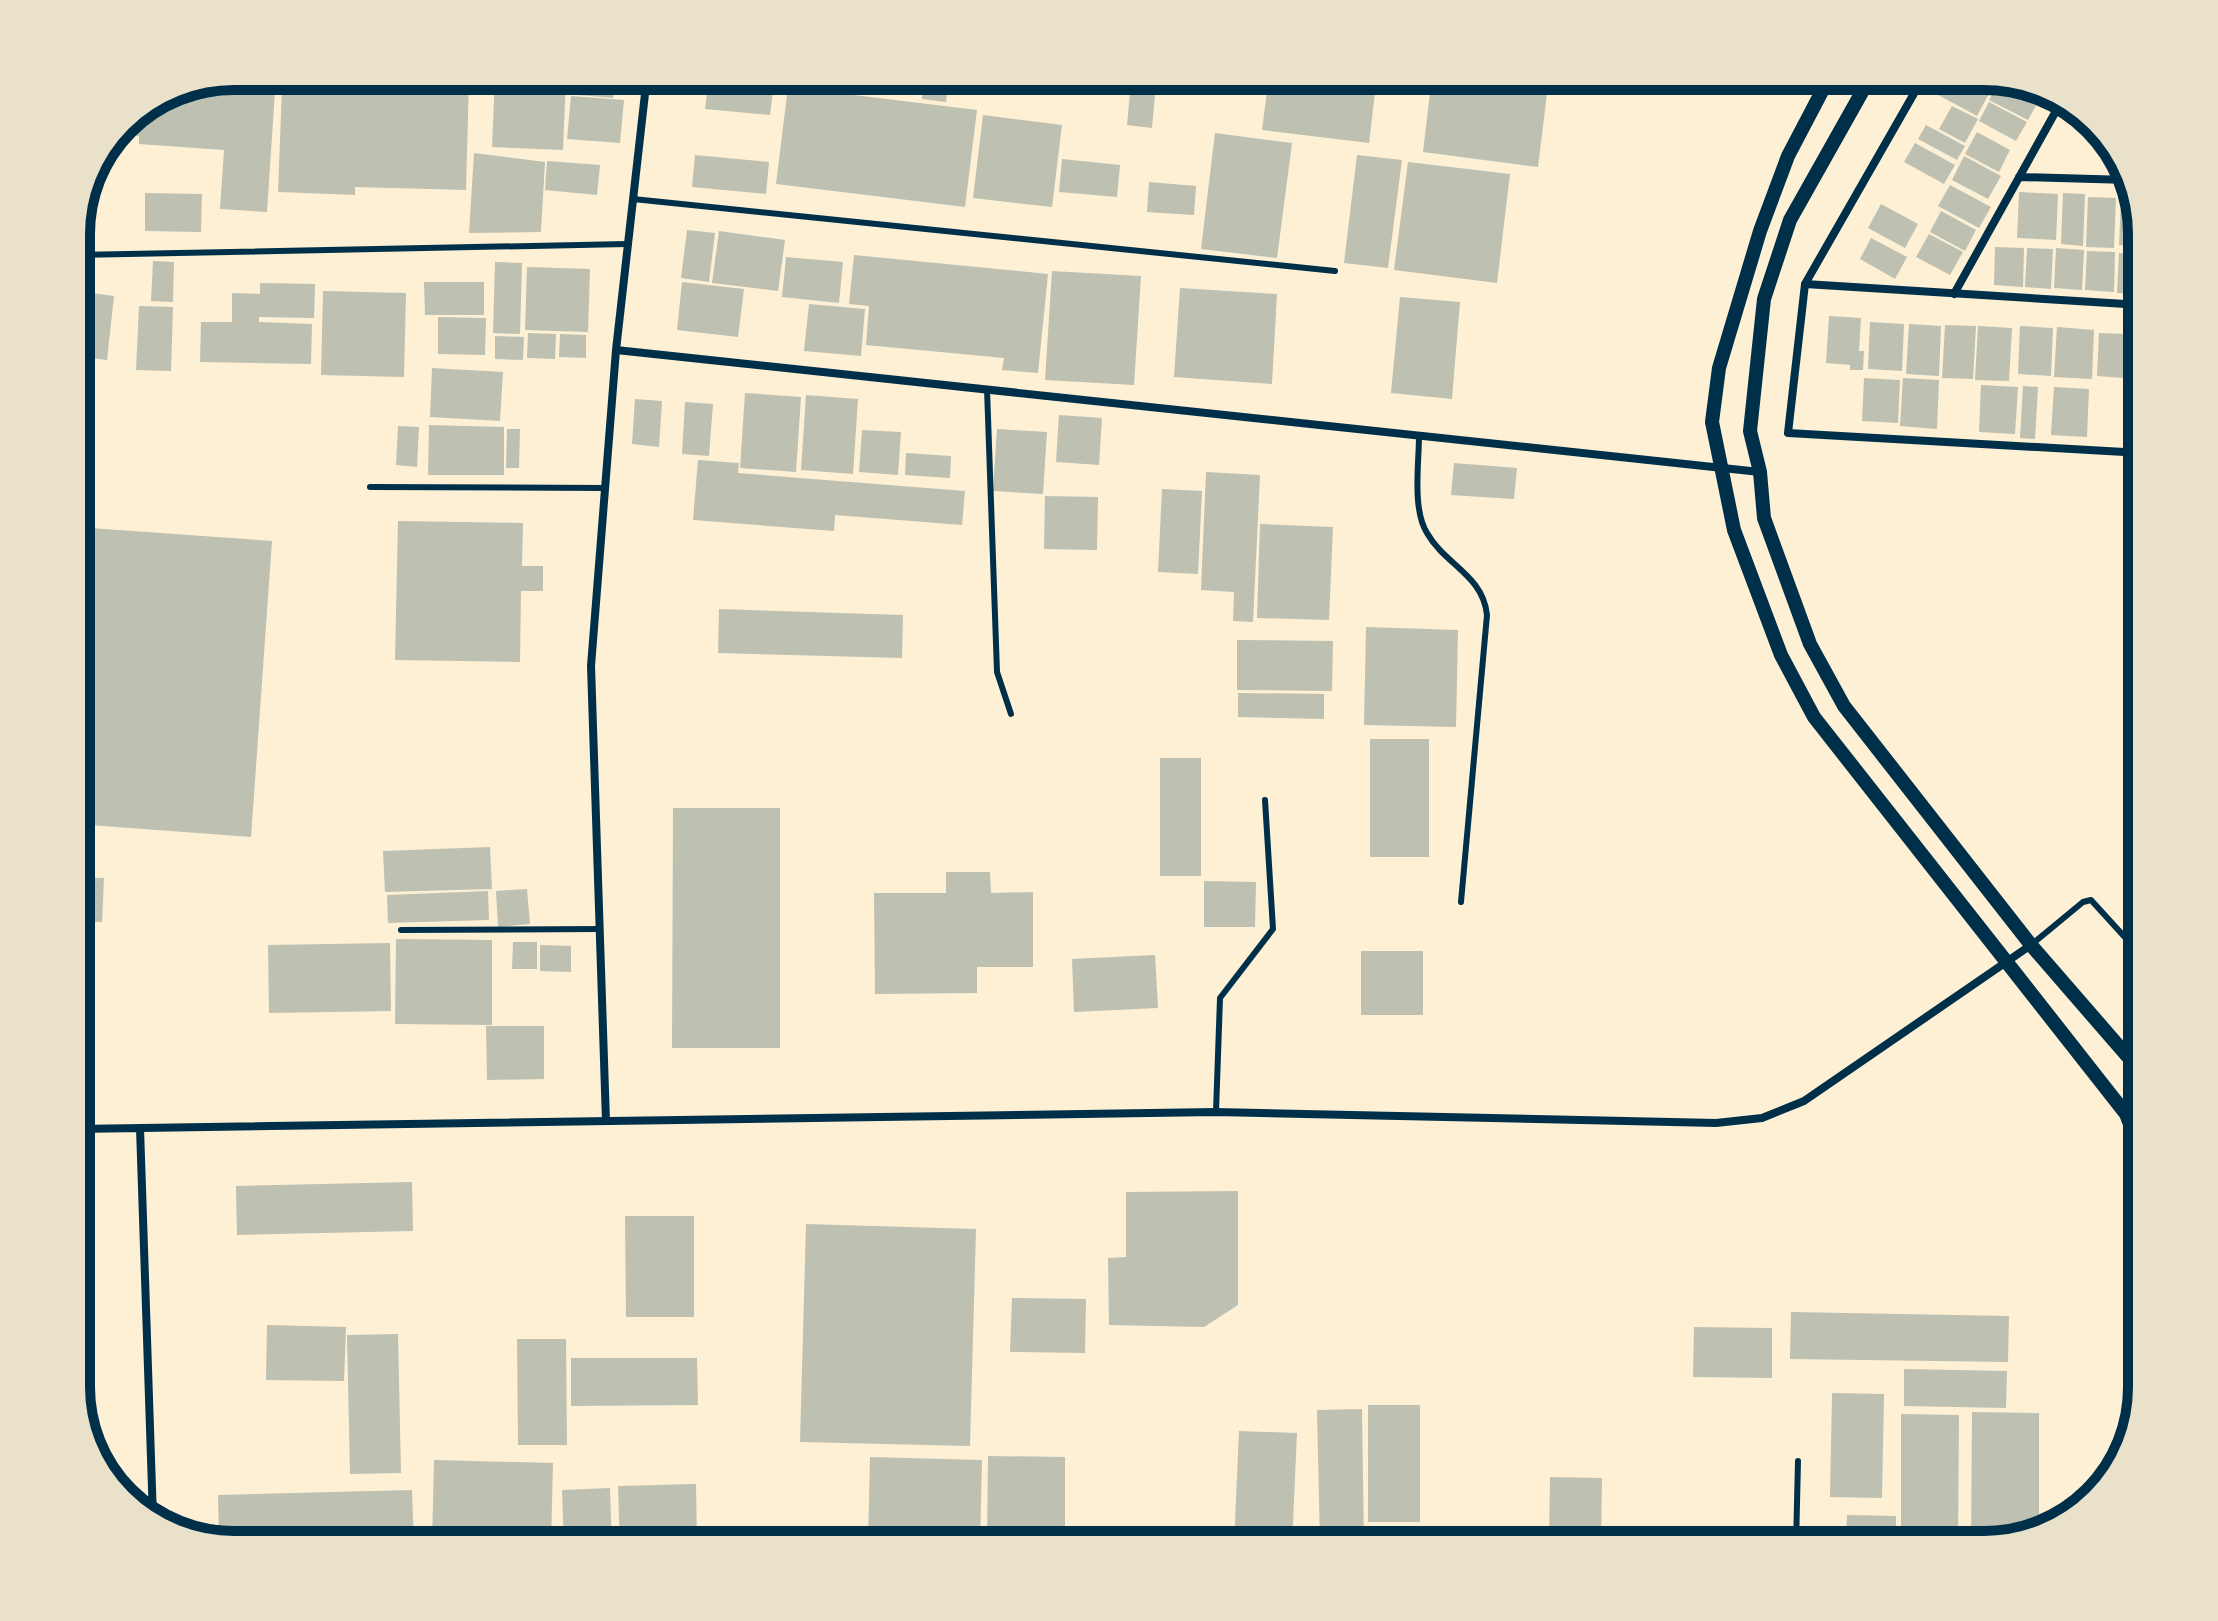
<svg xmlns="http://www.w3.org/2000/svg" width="2218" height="1621" font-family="Manrope,sans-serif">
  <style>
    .building { fill: #bec0b2 }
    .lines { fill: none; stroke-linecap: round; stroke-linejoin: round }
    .service { stroke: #003049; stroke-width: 6 }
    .minor { stroke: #003049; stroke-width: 8 }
    .tertiary { stroke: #003049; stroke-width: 14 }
    .rim { fill: none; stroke: #003049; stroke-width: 10 }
  </style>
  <rect width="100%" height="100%" fill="#fdf0d5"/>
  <path class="building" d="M234 76H276L267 212 220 209 224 150 139 144V136L115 134 130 116 174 88Z
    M359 76 469 79 466 190 355 187V195L278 192 282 86 359 89Z
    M495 76H566L563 150 492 147Z
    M568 76H615L613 98 566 94Z
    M790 76H840L839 86 789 80Z
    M924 76H949L946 102 922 99Z
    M1047 76H1093L1092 90 1046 85Z
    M1120 76H1184L1183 91 1119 85Z
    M1269 76H1377L1369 143 1262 130Z
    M1432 76 1549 77 1538 167 1423 152Z
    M1939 76H1979L1994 84 1977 116 1931 91Z
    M2000 81 2038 102 2028 120 1989 100Z
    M708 85 773 91 770 115 705 109Z
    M788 87 977 110 965 207 776 184Z
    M2020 88 2041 95 2039 100Z
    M1130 92 1155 95 1152 128 1127 125Z
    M571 96 624 100 620 143 567 139Z
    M1989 102 2027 122 2016 141 1979 121Z
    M1952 106 1978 119 1965 143 1939 129Z
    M983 115 1062 125 1052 207 973 198Z
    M1926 125 1965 146 1957 160 1918 139Z
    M1977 132 2010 150 1999 172 1965 154Z
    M1215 133 1292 143 1277 258 1201 249Z
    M1915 143 1955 165 1944 184 1904 162Z
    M474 153 545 162 541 232 469 233Z
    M695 155 769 162 766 194 692 187Z
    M1357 155 1402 160 1388 268 1344 263Z
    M98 156 96 174 90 173 93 164Z
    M1964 156 2001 176 1988 199 1952 180Z
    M1062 159 1120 165 1117 197 1059 192Z
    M547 161 600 165 597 195 545 190Z
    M1408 162 1510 174 1497 283 1394 270Z
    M1149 182 1196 186 1194 215 1147 212Z
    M1950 185 1991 207 1979 228 1938 206Z
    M2019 192 2058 194 2056 240 2017 238Z
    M145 193 202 194 201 232 145 231Z
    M2063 193 2085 194 2083 246 2061 244Z
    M2088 197 2116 198 2114 248 2086 247Z
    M2121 199H2134L2142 246 2119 245Z
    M1881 204 1918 224 1905 248 1868 228Z
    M1941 211 1976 230 1965 251 1930 232Z
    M687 230 715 233 709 282 681 278Z
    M719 231 785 240 778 291 712 283Z
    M1929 234 1963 252 1950 275 1916 257Z
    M1871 238 1907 257 1895 279 1860 259Z
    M1995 247 2024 248 2023 287 1994 285Z
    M2027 248 2053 249 2051 289 2025 287Z
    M2056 248 2084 250 2082 290 2054 288Z
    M2087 251 2115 252 2114 292 2085 290Z
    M2119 253 2142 254V294L2117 293Z
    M854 255 1048 274 1038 373 1002 370 1004 358 866 345 869 306 849 304Z
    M786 257 843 262 839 303 782 297Z
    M153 261 174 262 173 302 151 301Z
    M495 262 522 263 520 334 493 333Z
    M527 267 590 269 588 332 525 330Z
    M1052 271 1141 276 1134 385 1045 380Z
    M424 282H484V315H425Z
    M682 282 744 289 738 337 677 330Z
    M260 283 315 284 314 318 259 317V322L312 324 311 364 200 362 201 322H232V293L260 294Z
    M1180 288 1277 294 1272 384 1174 377Z
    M76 291 114 296 107 360 76 356Z
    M323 291 406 293 404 377 321 375Z
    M1400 297 1460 302 1452 399 1391 393Z
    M809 304 865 309 861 356 804 351Z
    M139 306 173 307 171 371 136 370Z
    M1829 316 1861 318 1859 351H1864L1863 370H1850V365L1826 363Z
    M438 317 486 318 485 355 438 354Z
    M1870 322 1904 324 1902 371 1868 369Z
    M1909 324 1941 326 1939 376 1906 374Z
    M1945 325 1976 326 1973 379 1942 378Z
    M1978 326 2012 328 2009 381 1975 380Z
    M2020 326 2053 328 2051 376 2018 374Z
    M2057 327 2094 330 2092 379 2054 377Z
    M528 333 556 334 555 359 527 358Z
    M2099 333 2126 334 2123 378 2097 376Z
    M560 334 586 335V358L559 357Z
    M495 336 524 337 523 360 495 359Z
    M2132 338 2142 339V393L2129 392Z
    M432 368 503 372 500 421 430 417Z
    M1864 378 1900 380 1898 423 1862 421Z
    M1903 378 1939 380 1937 429 1900 426Z
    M1981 385 2018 387 2015 434 1979 432Z
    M2023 386 2038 387 2035 439 2020 438Z
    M2054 387 2089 389 2087 437 2051 435Z
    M745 393 801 397 796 472 740 468Z
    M2126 393 2142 394V446L2123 445Z
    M806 395 858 399 853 474 801 470Z
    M635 399 662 401 659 447 632 444Z
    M685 402 713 404 709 456 682 454Z
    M1059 415 1102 418 1099 465 1056 462Z
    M429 425 504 427V475H428Z
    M398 426 419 427 417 467 396 465Z
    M507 429H520L519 468H506Z
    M997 429 1047 432 1043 494 993 491Z
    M862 430 901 432 898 475 859 472Z
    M906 453 951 456 950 478 905 475Z
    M698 460 739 463 738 473 965 491 962 525 835 515 834 531 693 520Z
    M1454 463 1517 468 1514 499 1451 495Z
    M1206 472 1260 475 1253 622 1233 621 1234 592 1201 590Z
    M1162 489 1202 491 1198 574 1158 572Z
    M1045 496 1098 497 1097 550 1044 549Z
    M398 521 523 523 522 566H543V591H521L520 662 395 660Z
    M1260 524 1333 527 1329 620 1257 618Z
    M76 527 272 541 251 837 76 824Z
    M719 609 903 615 902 658 718 653Z
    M1366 627 1458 630 1456 727 1364 725Z
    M1237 640 1333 641 1332 691 1237 690Z
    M1238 693 1324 694V719L1238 717Z
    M1370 739H1429V857H1370Z
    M1160 758H1201V876H1160Z
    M673 808H780V1048H672Z
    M490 847 492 889 385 892 383 851Z
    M946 872H990L991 893 1033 892V967H977V993L875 994 874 893H946Z
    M76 877 104 878 102 922 76 921Z
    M1204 881 1256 882 1255 927H1204Z
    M527 889 530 924 498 927 496 891Z
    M488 891 489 920 388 923 387 895Z
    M396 939 492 940V1025L395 1024Z
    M513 942H537V969H512Z
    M390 943 391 1011 269 1013 268 945Z
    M540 945 571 946V972L540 971Z
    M1361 951H1423V1015H1361Z
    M1155 955 1158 1008 1074 1012 1072 959Z
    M486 1026H544V1079L487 1080Z
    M412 1182 413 1231 237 1235 236 1186Z
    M1238 1191V1305L1204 1327 1109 1325 1108 1258 1126 1257V1192Z
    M625 1216H694V1317H626Z
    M806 1224 976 1229 970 1446 800 1442Z
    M1012 1298 1086 1299 1085 1353 1010 1352Z
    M1791 1312 2009 1316 2008 1362 1790 1359Z
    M267 1325 346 1327 344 1381 266 1380Z
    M1694 1327 1772 1328V1378L1693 1377Z
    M398 1334 401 1473 350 1474 347 1335Z
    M517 1339H566L567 1445H518Z
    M571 1358H697L698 1405 571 1406Z
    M1904 1369 2007 1371 2006 1408 1904 1406Z
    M1832 1393 1884 1394 1882 1498 1830 1497Z
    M1368 1405H1420V1522H1368Z
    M1362 1409 1364 1545H1320L1317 1410Z
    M1972 1412 2039 1413V1532L1971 1545Z
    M1901 1414 1959 1415 1958 1545H1901Z
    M1239 1431 1297 1433 1292 1545H1234Z
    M988 1456 1065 1457V1545H987Z
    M870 1457 982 1460 980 1545H868Z
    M434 1460 553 1463 551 1545H432Z
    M1550 1477 1602 1478 1601 1545H1549Z
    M696 1484 697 1545H620L618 1486Z
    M610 1488 612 1545H564L562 1490Z
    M412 1490 414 1545H234L219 1540 218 1495Z
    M1847 1515 1896 1516V1545H1846Z"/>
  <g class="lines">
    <path class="service" d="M633 199 1335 271
      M76 255 627 244
      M987 389 997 672 1011 714
      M1419 436C1419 463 1412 509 1427 533 1445 565 1483 575 1487 615L1461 902
      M370 487 605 488
      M401 930 600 929
      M2031 945 2083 902 2091 900 2142 956
      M1216 1112 1220 998 1273 929 1265 800
      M1796 1545 1798 1461"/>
    <path class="minor" d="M1924 76 1805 284 1788 433 2142 453
      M2019 177 2129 180
      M1805 284 2142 305
      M1954 294 2061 102
      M616 350 1760 472
      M606 1121 591 666 616 350 647 76
      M140 1128 153 1518
      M76 1129 1216 1112 1716 1123 1762 1118 1804 1101 2031 945"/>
    <path class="tertiary" d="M1830 76 1788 156 1760 231 1719 368 1712 422 1734 530 1781 655 1814 717 2126 1114 2142 1155
      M1871 76 1790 220 1764 299 1750 431 1760 472 1764 518 1810 644 1844 706 2031 945 2142 1073"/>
  </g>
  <path d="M0 0H2218V1621H0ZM234 90H1984A144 144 0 0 1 2128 234V1387A144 144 0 0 1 1984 1531H234A144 144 0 0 1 90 1387V234A144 144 0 0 1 234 90Z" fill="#e9e1ca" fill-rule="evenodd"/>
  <path class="rim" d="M234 90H1984A144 144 0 0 1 2128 234V1387A144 144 0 0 1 1984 1531H234A144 144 0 0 1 90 1387V234A144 144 0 0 1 234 90Z"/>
</svg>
